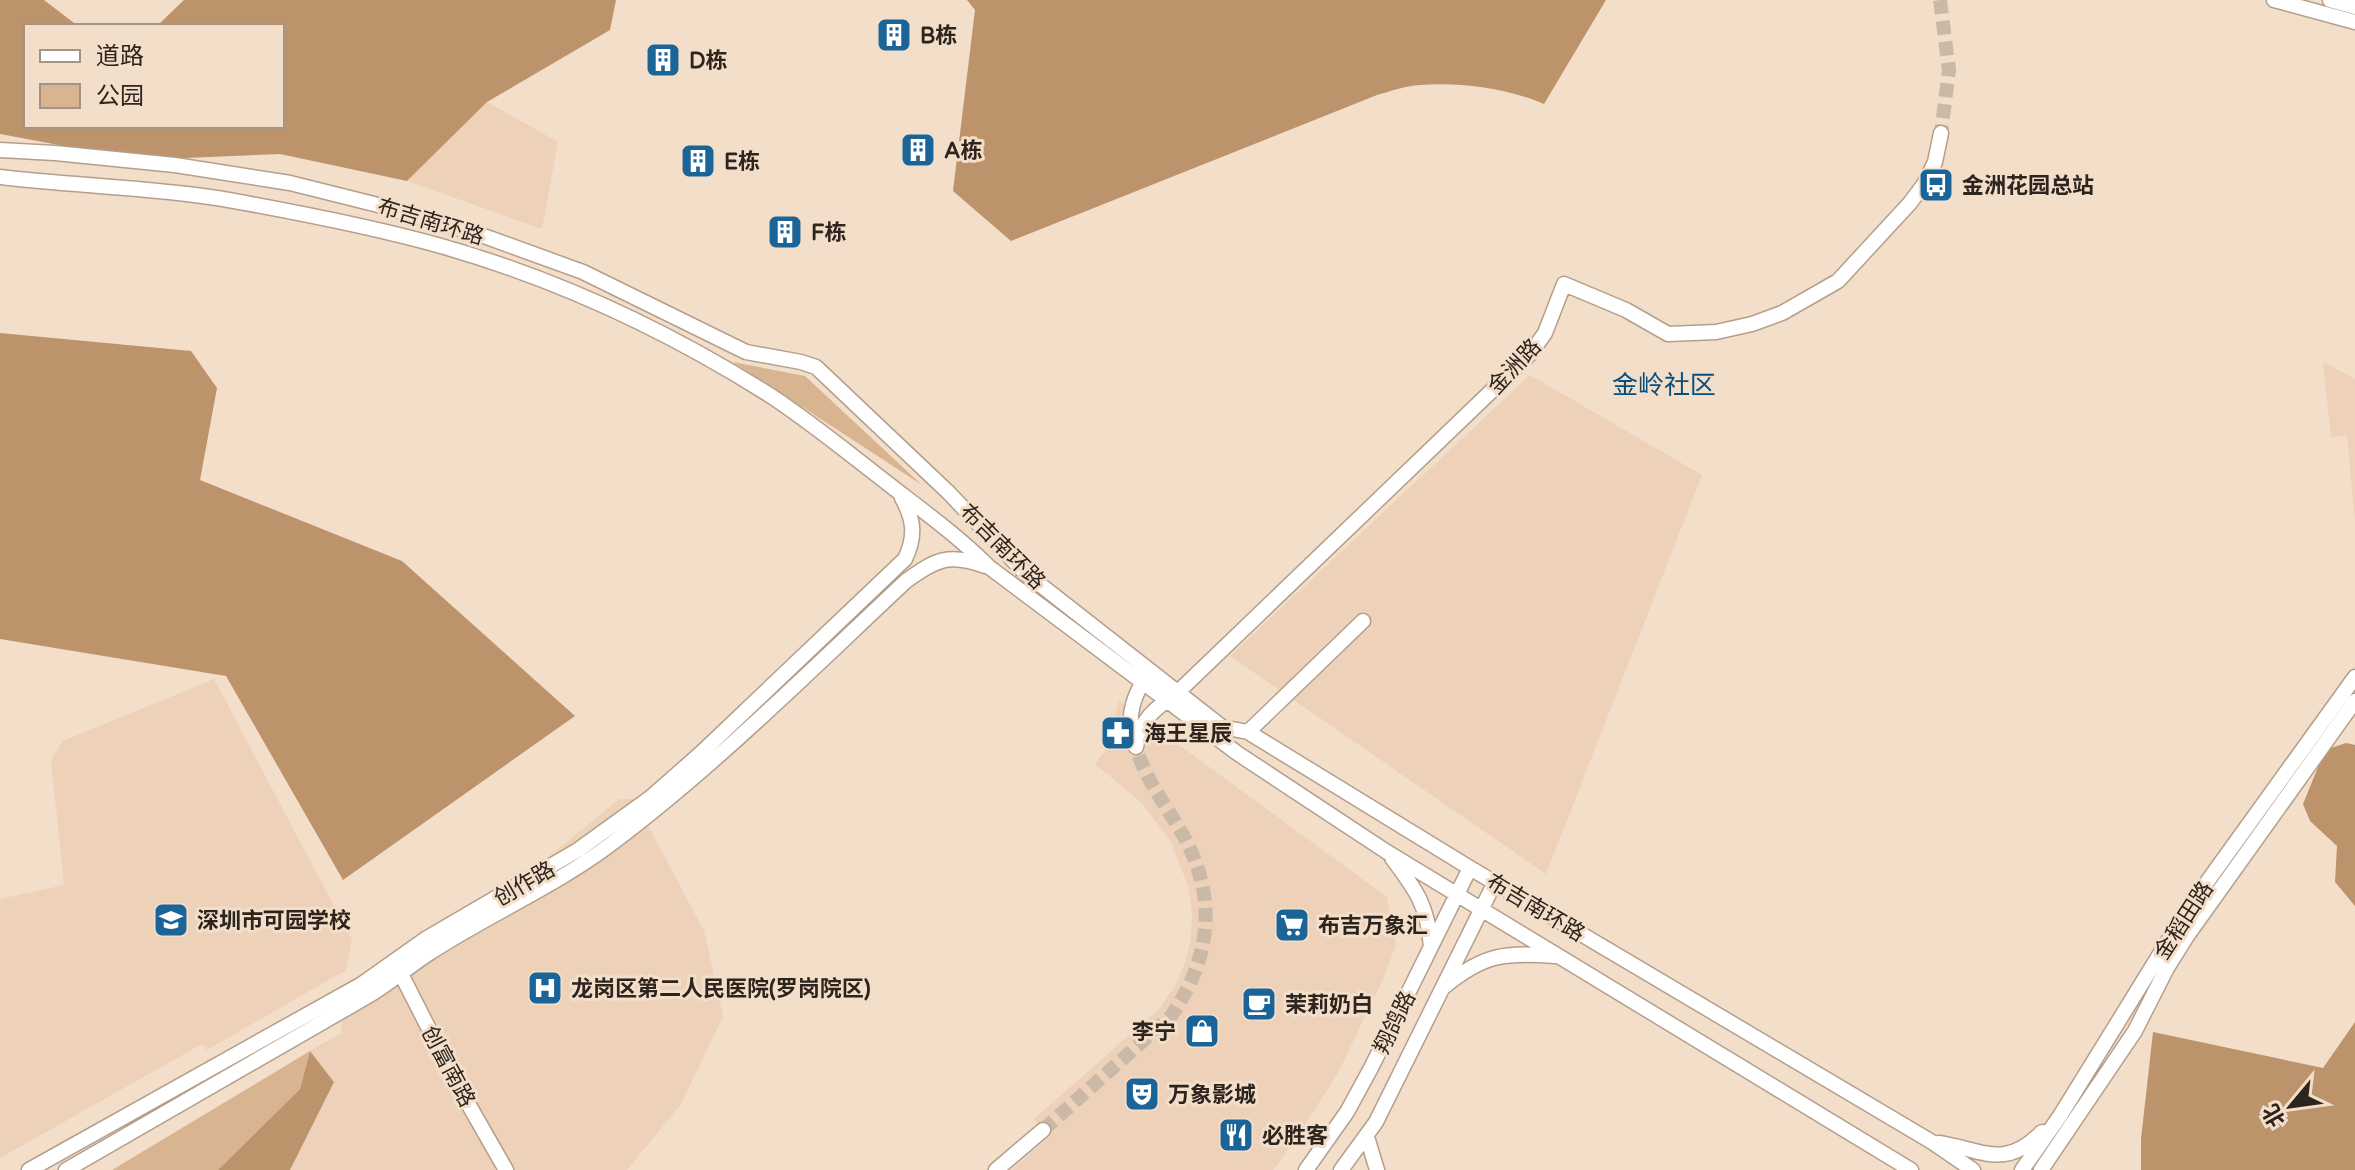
<svg xmlns="http://www.w3.org/2000/svg" width="2355" height="1170" font-family="'Varela Round','Noto Sans SC',sans-serif">
  <style>
    .built { fill: #edd1b9 }
    .green { fill: #d8b491 }
    .forest { fill: #bd936b }
    .lines { fill: none; stroke-linecap: round; stroke-linejoin: round }
    .minor-tunnel { stroke: #cbb9a7; stroke-width: 14; stroke-dasharray: 14 7; stroke-linecap: butt }
    .minor-casing { stroke: #b39f8c; stroke-width: 17 }
    .minor { stroke: #fff; stroke-width: 14 }
    .labels { text-anchor: middle; stroke-width: 6; stroke-linejoin: round; paint-order: stroke }
    .poi-label { font-size: 22px; font-weight: bold; fill: #2c241d; stroke: #f3deca; text-anchor: start }
    .street-label { font-size: 22px; fill: #2c241d; stroke: #f3deca }
    .quarter-label { font-size: 26px; fill: #054e7d; stroke: #f3deca }
  </style>
  <rect width="100%" height="100%" fill="#f3deca"/>
  <path class="built" d="M487 102 558 142 542 229 407 181Z
    M2323 362 2355 379V520L2347 436 2331 437Z
    M1530 375 1702 475 1546 874 1230 656Z
    M214 679 352 940 346 970 207 1050 202 1044 0 1158V899L64 885 51 760 63 741Z
    M1119 701 1387 897 1396 945 1384 977 1339 1071 1298 1136 1273 1170H1012L1049 1137 1034 1119 1160 1008 1175 986 1185 963 1191 937 1192 912 1188 886 1171 842 1142 803 1095 764 1105 751Z
    M619 799H634L704 931 723 1016 681 1104 627 1170H290L334 1082 310 1051 341 1033 344 1014 401 962 505 893Z"/>
  <path class="green" d="M733 362 805 376 922 485Z
    M310 1051 300 1089 218 1170H112Z"/>
  <path class="forest" d="M0 0H44L78 26H26V126H282V26H157L184 0H616L610 30 487 102 407 181 280 154 139 160 0 134Z
    M967 0H1606L1544 104C1507 88 1460 82 1420 85 1405 86 1391 91 1377 95L1011 241 953 191 975 10Z
    M0 333 191 351 217 388 200 480 402 561 575 716 343 880 226 676 0 639Z
    M2346 743 2355 745V906L2335 882 2337 846 2310 821 2303 804 2325 750Z
    M2355 1022V1170H2141V1139L2153 1032 2323 1068Z
    M310 1051 334 1082 290 1170H218L300 1089Z"/>
  <g class="lines">
    <path class="minor-tunnel" d="M1940 0 1949 70 1941 133
      M1043 1130 1171 1016C1211 958 1218 898 1183 835 1166 805 1146 781 1136 747"/>
    <defs>
      <path id="minor" d="M2274 0 2355 22
        M2330 0 2355 7
        M0 150 55 153 175 165 290 183 382 206 481 235 583 272 746 352 801 362 816 367 949 493 1024 572 1222 727 1248 732 1470 868 1932 1142 1973 1170
        M0 177C74 186 149 187 223 199 296 212 370 226 441 246 557 279 670 332 771 396 809 421 846 451 882 479 919 508 956 534 989 567L1237 753 1387 852 1911 1170
        M1248 732 1363 621
        M1135 743C1127 721 1131 703 1142 683
        M1136 747C1140 719 1156 708 1178 692L1530 354 1545 333 1564 284 1626 310 1668 334 1716 332 1752 324 1782 313 1838 281 1910 203 1925 183 1935 162 1941 133
        M1392 858C1416 890 1428 906 1431 947
        M398 968 458 1086 506 1170
        M1445 986C1484 954 1506 952 1555 956
        M1367 1137 1377 1170
        M1939 1143C1983 1150 2005 1170 2042 1132
        M29 1170 362 984 427 938 578 850 650 798 700 754 905 559C916 536 914 520 902 498
        M66 1170 368 996C390 983 408 967 428 954 487 915 554 887 611 844 716 765 810 671 906 581 936 559 949 553 985 566
        M996 1170 1043 1130
        M1306 1170 1347 1112 1371 1068 1470 868
        M1341 1170 1376 1122 1495 882
        M2022 1170 2060 1116 2189 907 2355 677
        M2041 1170 2135 1031 2167 968 2187 936 2355 701"/>
    </defs>
    <use href="#minor" class="minor-casing"/>
    <use href="#minor" class="minor"/>
  </g>
  <defs>
    <symbol id="building-square" viewBox="-11 -11 22 22"><rect x="-9" y="-9" width="18" height="18" rx="4" fill="#1b6497" stroke="#f3deca"/><path d="M-4-6H4V6H1V3H-1V6H-4ZM-2.5-4.3h1.7v1.8h-1.7ZM.8-4.3h1.7v1.8H.8ZM-2.5-1h1.7V.8h-1.7ZM.8-1h1.7V.8H.8Z" fill="#fff"/></symbol>
    <symbol id="bus-square" viewBox="-11 -11 22 22"><rect x="-9" y="-9" width="18" height="18" rx="4" fill="#1b6497" stroke="#f3deca"/><path d="M-5-6H5V4H4V6H2V4H-2V6H-4V4H-5ZM-3.5-4V0h7V-4ZM-3.5 1.2v1.5H-2V1.2ZM2 1.2v1.5H3.5V1.2Z" fill="#fff"/></symbol>
    <symbol id="pharmacy-square" viewBox="-11 -11 22 22"><rect x="-9" y="-9" width="18" height="18" rx="4" fill="#1b6497" stroke="#f3deca"/><path d="M-2-6h4v4h4v4h-4v4h-4v-4h-4v-4h4Z" fill="#fff"/></symbol>
    <symbol id="school-square" viewBox="-11 -11 22 22"><rect x="-9" y="-9" width="18" height="18" rx="4" fill="#1b6497" stroke="#f3deca"/><path d="M0-5L7-2L0 1L-7-2ZM-4 1L0 2.5L4 1V4Q0 6-4 4Z" fill="#fff"/></symbol>
    <symbol id="supermarket-square" viewBox="-11 -11 22 22"><rect x="-9" y="-9" width="18" height="18" rx="4" fill="#1b6497" stroke="#f3deca"/><path d="M-6-5.5h2.5l.6 2H6L4.5 2H-2.5L-4.4-4H-6ZM-1.5 3.2a1.3 1.3 0 1 0 .1 0ZM3 3.2a1.3 1.3 0 1 0 .1 0Z" fill="#fff"/></symbol>
    <symbol id="hospital-square" viewBox="-11 -11 22 22"><rect x="-9" y="-9" width="18" height="18" rx="4" fill="#1b6497" stroke="#f3deca"/><path d="M-5-5h3v3.5h4V-5h3V5h-3V1.5h-4V5h-3Z" fill="#fff"/></symbol>
    <symbol id="cafe-square" viewBox="-11 -11 22 22"><rect x="-9" y="-9" width="18" height="18" rx="4" fill="#1b6497" stroke="#f3deca"/><path d="M-5.5-4.5H6V0H3Q3 3.5 0 3.5H-2.5Q-5.5 3.5-5.5 0ZM3-3.2v2h1.7v-2ZM-6 4.5H4V6H-6Z" fill="#fff"/></symbol>
    <symbol id="shop-square" viewBox="-11 -11 22 22"><rect x="-9" y="-9" width="18" height="18" rx="4" fill="#1b6497" stroke="#f3deca"/><path d="M-5-2.5h2.3a2.7 3.5 0 0 1 5.4 0H5L5.5 6h-11ZM-1.5-2.5h3a1.5 2.3 0 0 0-3 0Z" fill="#fff"/></symbol>
    <symbol id="theatre-square" viewBox="-11 -11 22 22"><rect x="-9" y="-9" width="18" height="18" rx="4" fill="#1b6497" stroke="#f3deca"/><path d="M-5-5.5Q0-4 5-5.5V0Q5 5 0 6Q-5 5-5 0ZM-3.3-2.5H-1v1.5H-3.3ZM1-2.5H3.3v1.5H1ZM-2.8 1Q0 5.5 2.8 1Z" fill="#fff"/></symbol>
    <symbol id="restaurant-square" viewBox="-11 -11 22 22"><rect x="-9" y="-9" width="18" height="18" rx="4" fill="#1b6497" stroke="#f3deca"/><path d="M-5-6h1v4h1v-4h1v4h1v-4h1v5L-1.5 .5V6h-2V.5L-5-1ZM5-6V6H3V1.5H1.5Q1.5-4 5-6Z" fill="#fff"/></symbol>
  </defs>
  <g fill-rule="evenodd">
    <use href="#building-square" x="874" y="15" width="40" height="40"/>
    <use href="#building-square" x="643" y="40" width="40" height="40"/>
    <use href="#building-square" x="898" y="130" width="40" height="40"/>
    <use href="#building-square" x="678" y="141" width="40" height="40"/>
    <use href="#bus-square" x="1916" y="165" width="40" height="40"/>
    <use href="#building-square" x="765" y="212" width="40" height="40"/>
    <use href="#pharmacy-square" x="1098" y="713" width="40" height="40"/>
    <use href="#school-square" x="151" y="900" width="40" height="40"/>
    <use href="#supermarket-square" x="1272" y="905" width="40" height="40"/>
    <use href="#hospital-square" x="525" y="968" width="40" height="40"/>
    <use href="#cafe-square" x="1239" y="984" width="40" height="40"/>
    <use href="#shop-square" x="1182" y="1011" width="40" height="40"/>
    <use href="#theatre-square" x="1122" y="1074" width="40" height="40"/>
    <use href="#restaurant-square" x="1216" y="1115" width="40" height="40"/>
  </g>
  <g class="labels">
    <g class="poi-label">
      <text x="920" y="43">B栋</text>
      <text x="689" y="68">D栋</text>
      <text x="944" y="158">A栋</text>
      <text x="724" y="169">E栋</text>
      <text x="1962" y="193">金洲花园总站</text>
      <text x="811" y="240">F栋</text>
      <text x="1144" y="741">海王星辰</text>
      <text x="197" y="928">深圳市可园学校</text>
      <text x="1318" y="933">布吉万象汇</text>
      <text x="571" y="996">龙岗区第二人民医院(罗岗院区)</text>
      <text x="1285" y="1012">茉莉奶白</text>
      <text x="1176" y="1039" text-anchor="end">李宁</text>
      <text x="1168" y="1102">万象影城</text>
      <text x="1262" y="1143">必胜客</text>
    </g>
    <g class="street-label">
      <text transform="translate(431 221) rotate(17)" y="8">布吉南环路</text>
      <text transform="translate(1514 366) rotate(-47)" y="8">金洲路</text>
      <text transform="translate(1003 546) rotate(45)" y="8">布吉南环路</text>
      <text transform="translate(524 883) rotate(-30)" y="8">创作路</text>
      <text transform="translate(1536 907) rotate(31)" y="8">布吉南环路</text>
      <text transform="translate(2183 920) rotate(-57)" y="8">金稻田路</text>
      <text transform="translate(1394 1022) rotate(-64)" y="8">翔鸽路</text>
      <text transform="translate(449 1066) rotate(62)" y="8">创富南路</text>
    </g>
    <g class="quarter-label">
      <text x="1664" y="394">金岭社区</text>
    </g>
  </g>
  <rect x="24" y="24" width="260" height="104" fill="#f3deca" stroke="#a39485" stroke-width="2"/>
  <rect x="40" y="50" width="40" height="12" fill="#ffffff" stroke="#a39485" stroke-width="2"/>
  <text x="96" y="64" font-size="24" fill="#2c241d">道路</text>
  <rect x="40" y="84" width="40" height="24" fill="#d8b491" stroke="#a39485" stroke-width="2"/>
  <text x="96" y="104" font-size="24" fill="#2c241d">公园</text>
  <g transform="translate(2291 1106) rotate(241)" stroke="#f3deca" stroke-width="6" paint-order="stroke">
  <path d="M0-6L14 30L0 20L-14 30Z" fill="#2c241d"/>
  <text y="-12" font-size="22" font-weight="bold" text-anchor="middle" fill="#2c241d">北</text>
  </g>
</svg>
